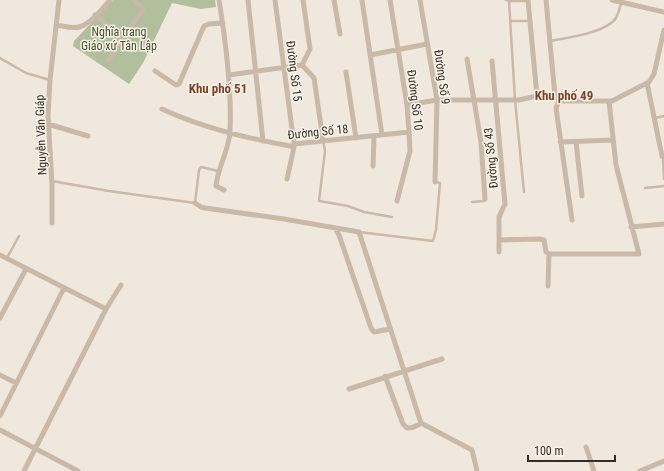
<svg xmlns="http://www.w3.org/2000/svg" width="664" height="471" font-family="'Roboto Condensed',sans-serif">
  <style>
    .green { fill: #b1bf9d }
    .lines { fill: none; stroke-linecap: round; stroke-linejoin: round }
    .lane { stroke: #c8b9a9; stroke-width: 2.5 }
    .street { stroke: #c8b9a9; stroke-width: 5 }
    .labels { text-anchor: middle; stroke-width: 3; stroke-linejoin: round; paint-order: stroke }
    .park-label { font-size: 12px; fill: #42522e; stroke: #f8f2e8 }
    .street-label { font-size: 12px; fill: #352d28; stroke: #f8f2e8 }
    .neighbourhood-label { font-size: 13px; font-weight: bold; fill: #7f4226; stroke: #f8f2e8 }
  </style>
  <rect width="100%" height="100%" fill="#f0e8dc"/>
  <path class="green" d="M113 0H215L216 7 201 9 172 3 143 63 129 84 73 46 74 41Z"/>
  <g class="lines">
    <path class="lane" d="M506 0 509 1
      M511 21H530
      M550 41C566 38 606 33 616 18 618 14 620 8 621 3
      M0 58 26 73 50 80
      M655 118 664 116
      M323 140 325 151 319 201 348 206 364 212 392 217
      M663 158 664 179
      M52 181 109 191 195 203 199 170 201 167 218 171
      M645 188 664 186
      M524 192 515 100 509 1H528
      M472 202 484 201V199
      M359 232 433 241 436 230 440 183 435 182
      M7 258 19 236"/>
    <path class="street" d="M219 0C226 43 232 88 230 132 229 150 218 166 216 186L224 190
      M248 0 263 141
      M275 0 294 144
      M303 0 310 49 302 65 314 78 323 140
      M334 0 340 34
      M362 0 382 135
      M390 0 407 105 409 132 410 151 397 201
      M420 0 437 100 435 182
      M528 0 537 96H555
      M546 0 555 96 559 101H612L649 82 654 74 664 30
      M612 0 664 12
      M95 15 123 39
      M56 25C63 26 72 29 79 27 91 24 102 9 110 0
      M370 55 427 44
      M467 59 481 142 485 199
      M108 60 143 9 134 0
      M492 61 505 204 499 217V252
      M155 71 176 85 179 84 204 26 209 24 223 23
      M346 72 356 138
      M229 75 302 65
      M647 83 662 156 664 158
      M559 101 556 108 572 220
      M407 105 437 100H519L537 96
      M162 109C203 128 246 138 290 146L294 147V144L409 132
      M48 124 88 136
      M560 142 613 140
      M576 142 582 196
      M373 166 374 136
      M287 179 294 147
      M195 203 201 207 205 208 284 219 359 232 421 423C416 427 413 428 407 428L403 424 385 376
      M52 223V185L48 116 50 80 59 0
      M631 227 664 224
      M335 228 339 235 371 328 374 332 390 329
      M499 240 540 239 544 240 546 252 549 254 548 286
      M549 254H639L616 165 609 101
      M0 255 106 309
      M0 318 26 269
      M0 375 16 383
      M349 389 442 359
      M0 416 64 288
      M421 423 472 450 477 471
      M0 430 78 471
      M586 447 594 471
      M24 471 106 309 121 285
      M640 471 664 461"/>
  </g>
  <g class="labels">
    <g class="park-label">
      <text x="119" y="36">Nghĩa trang<tspan x="119" dy="14">Giáo xứ Tân Lập</tspan></text>
    </g>
    <g class="street-label">
      <text transform="translate(294 71) rotate(83)" y="4">Đường Số 15</text>
      <text transform="translate(442 77) rotate(82)" y="4">Đường Số 9</text>
      <text transform="translate(415 100) rotate(83)" y="4">Đường Số 10</text>
      <text transform="translate(318 132) rotate(-6)" y="4">Đường Số 18</text>
      <text transform="translate(41 135) rotate(-92)" y="4">Nguyễn Văn Giáp</text>
      <text transform="translate(491 158) rotate(-95)" y="4">Đường Số 43</text>
    </g>
    <g class="neighbourhood-label">
      <text x="218" y="93">Khu phố 51</text>
      <text x="564" y="100">Khu phố 49</text>
    </g>
  </g>
  <path d="M528 455v6h87v-6" fill="none" stroke="#352d28" stroke-width="2"/>
  <text x="534" y="455" font-size="12" fill="#352d28" stroke="#f8f2e8" stroke-width="3" paint-order="stroke">100 m</text>
</svg>
